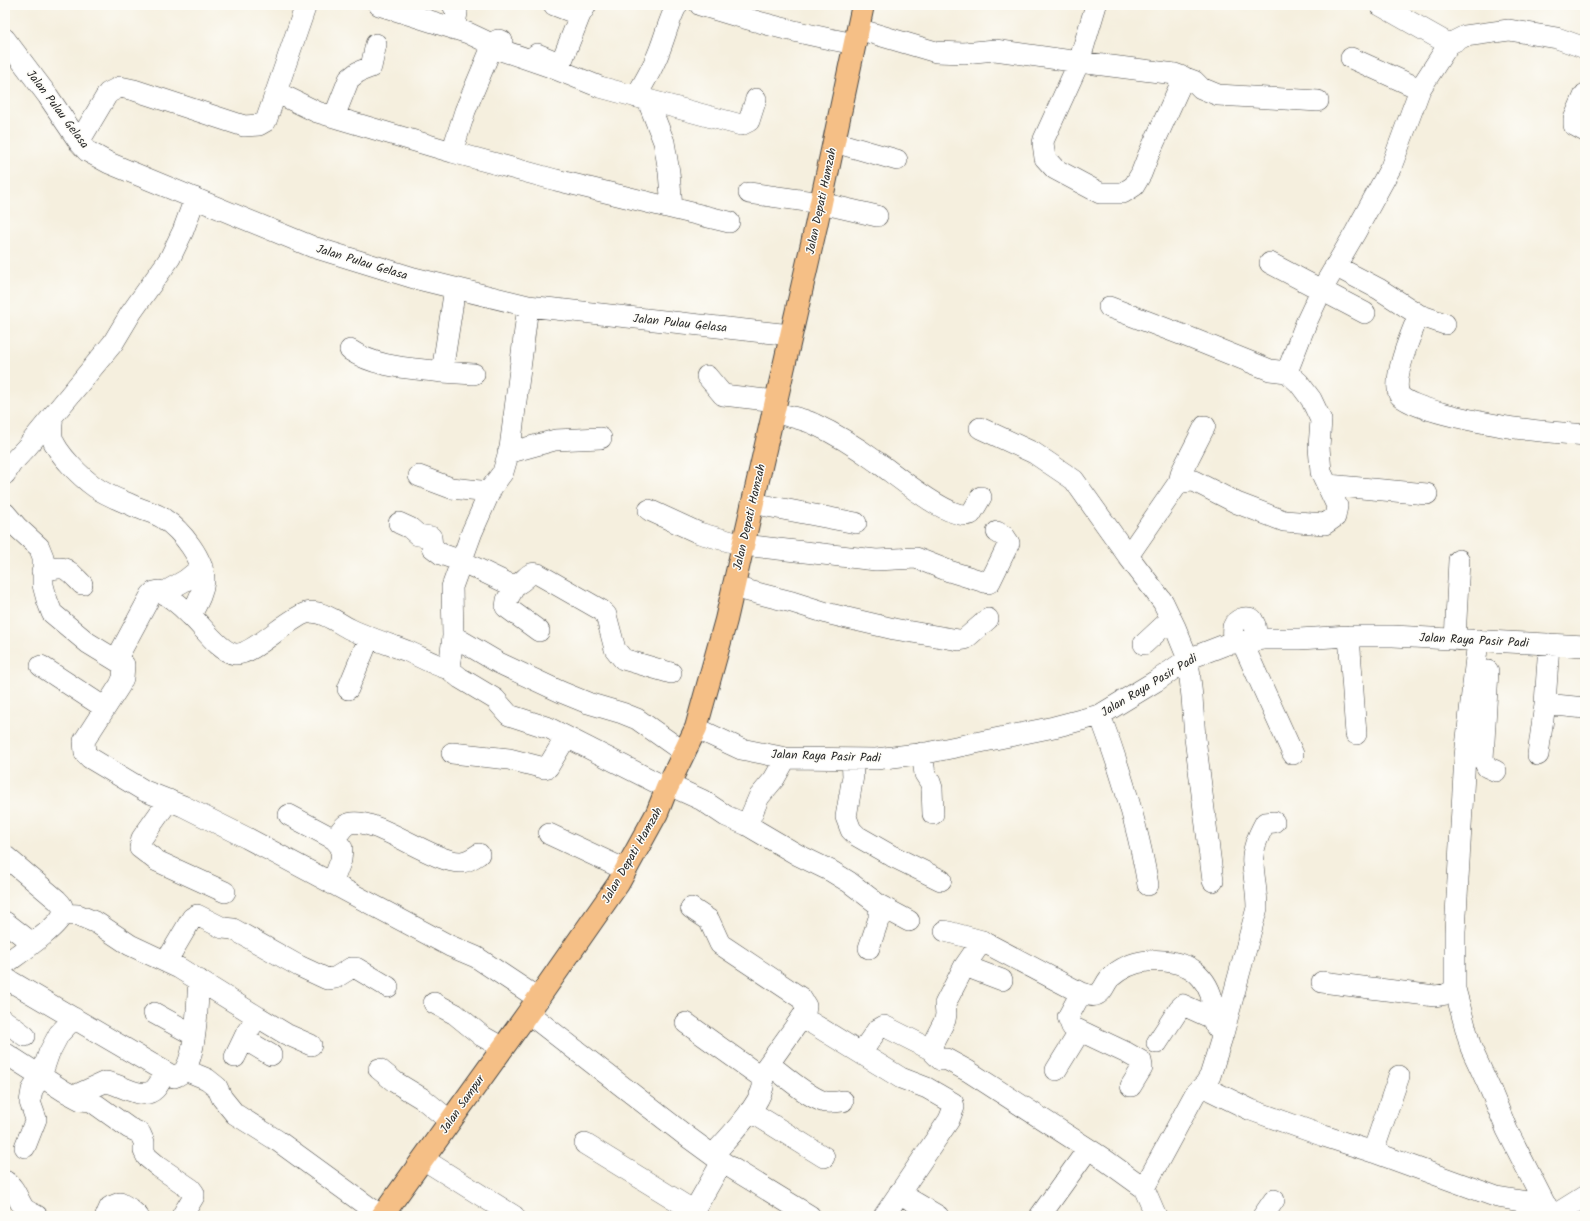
<svg xmlns="http://www.w3.org/2000/svg" width="1590" height="1221" font-family="Kalam,sans-serif">
  <style>
    .lines { fill: none; stroke-linecap: round; stroke-linejoin: round }
    .minor-casing { stroke: #494846; stroke-width: 22 }
    .major-casing { stroke: #494846; stroke-width: 24 }
    .minor { stroke: #fff; stroke-width: 21 }
    .major { stroke: #f5bf86; stroke-width: 22 }
    .labels { text-anchor: middle; stroke-width: 3; stroke-linejoin: round; paint-order: stroke }
    .street-label { font-size: 12px; fill: #2b2b2b; stroke: #fdfcf7 }
  </style>
  <rect width="100%" height="100%" fill="#fdfcf7"/>
  <filter id="ink" filterUnits="userSpaceOnUse"><feTurbulence type="fractalNoise" baseFrequency=".025" numOctaves="2"/><feDisplacementMap in="SourceGraphic" scale="8" xChannelSelector="R" yChannelSelector="G"/><feConvolveMatrix kernelMatrix="1 2 1 2 8 2 1 2 1" color-interpolation-filters="sRGB"/></filter>
  <filter id="wash" filterUnits="userSpaceOnUse"><feTurbulence type="fractalNoise" baseFrequency=".012" numOctaves="4" result="noise"/><feDisplacementMap in="SourceGraphic" scale="16" xChannelSelector="R" yChannelSelector="G"/><feGaussianBlur stdDeviation="0.9" result="paint"/><feColorMatrix in="noise" values="0 0 0 0 0 0 0 0 0 0 0 0 0 0 0 0 0 1.4 0 .05"/><feComposite in="paint" operator="in"/></filter>
  <g filter="url(#wash)">
    <rect width="100%" height="100%" fill="#f5efde"/>
  </g>
  <g filter="url(#ink)">
    <g class="lines">
      <defs>
        <path id="minor" d="M379 5 468 33 485 41 492 47 548 66 600 87 741 125 749 121 756 99
          M453 5 457 13 454 29
          M554 5 580 15
          M700 5C751 21 802 34 855 44
          M1096 5 1079 62 1175 74 1194 81 1201 88 1218 95 1318 101
          M1380 5 1449 44
          M858 29 936 52 964 53 995 50 1079 62 1044 139 1043 143 1045 158 1055 169 1100 193H1123L1134 186 1141 174 1148 156 1184 77
          M5 39 48 96 79 142 87 151 109 163 313 247 414 278 528 306 791 335
          M537 54 554 61 563 58 580 15 586 5
          M1351 58 1420 89
          M276 92 317 112 452 152 556 180 729 222
          M1585 94 1574 119V125L1585 131
          M636 97C642 85 650 73 655 61 664 43 667 23 677 5
          M648 101 664 142 669 172 672 208
          M334 117 349 79 358 72 371 67 376 44
          M79 142 108 93 120 87 134 90 244 126 259 125 266 121 306 5
          M834 142 897 160
          M452 152 465 111 494 42 498 40 502 41
          M749 193 821 203 877 216
          M1270 263 1365 313
          M1335 266 1379 289 1419 315C1412 331 1392 378 1399 394 1405 408 1480 422 1497 425 1525 431 1556 432 1585 435
          M1109 307 1188 337 1270 370 1287 372
          M1419 315 1445 324
          M350 350C377 368 411 368 442 372L455 288
          M442 372 474 374
          M707 376 723 395 776 401
          M773 412C786 416 802 418 814 424 836 434 858 448 877 462 895 474 950 522 971 514L981 497
          M53 415C52 422 51 430 52 437 56 453 82 478 95 487 107 496 123 501 136 507 145 511 157 513 164 519 181 530 205 560 204 581 203 594 196 605 191 615
          M980 428 1034 453 1074 480 1128 556
          M508 453 555 440 601 438
          M5 474 11 464 27 447 113 343 131 313 170 258 183 231 195 198
          M419 476 451 488 490 492
          M1179 482 1182 471 1205 426
          M1328 485 1427 494
          M752 503 856 523
          M649 510 699 533 743 545 876 560 916 558 949 571 988 583 990 582 1009 543 1005 537 997 532
          M5 513 17 527 39 547 43 557V585L47 600 52 613 88 643 124 665 123 678 120 685 84 741 85 753 90 758 145 791 183 806 247 838 450 946 476 957 539 999
          M399 523 410 528 418 535 431 537 432 547 441 554 461 561 509 584C525 588 526 569 538 574L601 610 606 615 615 649 623 659 671 673
          M42 571C66 565 65 567 82 584
          M515 586 507 600 506 607 539 631
          M733 587 792 602 830 614 894 629 959 640 965 639 988 619
          M163 593 186 580 202 567
          M453 636 499 663 561 692 588 703 622 713 637 719 685 753
          M1349 636 1356 734
          M1455 640 1459 560
          M1478 640 1465 756 1455 932V989L1471 1048 1491 1091 1507 1130 1550 1214
          M1242 642 1293 754
          M1233 643C1233 638 1232 631 1233 627 1236 619 1245 616 1252 619L1255 625 1257 640
          M1144 644 1171 619
          M1549 644 1545 704 1585 708
          M116 660 151 595 154 592 159 591C170 596 181 606 190 615 202 625 219 652 235 654 252 656 287 619 306 613 310 612 314 612 318 613 330 616 340 624 350 629 369 638 388 644 407 651 421 657 434 665 449 669L453 636 452 587 472 532 492 487 503 472 510 448 528 306
          M41 666 105 708
          M449 669 460 678 495 699 509 715 549 728 667 788
          M1488 671 1483 759 1487 767 1496 771
          M348 689 369 638
          M1100 715C1121 771 1138 826 1148 885
          M696 728 741 749 786 758 876 759 926 753 1054 727 1100 715 1156 681 1188 659 1227 644 1263 639H1299L1349 636H1393L1585 646
          M452 753 509 759 544 768 548 767 566 737
          M922 753 925 774 930 782 932 788 933 814
          M1538 755 1545 704
          M786 758 774 779 759 797 747 825 798 855 831 871 849 882 879 905 909 921
          M852 759 853 776 846 817 851 830 857 836 892 856 941 880
          M669 785 702 800 726 816 747 825
          M169 800 142 838 140 848 157 861 225 892
          M289 815 334 839 342 848 341 860 332 884
          M1274 822 1265 823C1259 834 1251 850 1253 864 1254 879 1257 893 1257 908L1223 1034 1210 1076 1205 1084 1212 1091 1251 1110 1324 1136 1373 1152 1497 1197 1546 1205
          M549 834 626 870
          M334 839C338 835 342 828 346 825 369 811 433 864 462 862 469 861 473 858 479 854
          M5 856 57 900C61 904 64 907 63 913 60 926 17 955 5 964
          M1213 881 1195 738 1192 697 1188 659 1175 627 1163 602 1128 556 1179 482 1194 481 1237 503 1284 521 1325 524 1335 517 1337 506 1321 472 1319 447 1321 420 1311 399 1299 383 1287 372 1306 323 1321 291 1355 233 1391 167 1420 89 1449 44 1465 36 1509 30 1557 38 1585 48
          M691 908 709 920 720 944 801 998 806 1006 805 1013 760 1076C762 1080 764 1083 763 1087 758 1108 727 1139 713 1155
          M63 914 78 915 97 923 130 945 179 968 258 1017 247 1032 235 1057
          M5 922 32 943
          M982 941 1081 993
          M869 948 879 918V905
          M166 962 192 918 197 915 223 928 233 929 299 966 327 979 335 978 351 968H356L388 987
          M965 966 1002 980
          M5 978 174 1077C178 1076 184 1072 186 1068 197 1047 197 1004 199 980
          M1322 982 1435 996 1447 994 1455 989
          M434 1003 455 1014 482 1036 503 1048
          M154 1013 194 1035
          M528 1013 685 1135 722 1162 810 1216
          M258 1017 286 1034 311 1045
          M802 1017 901 1078 927 1088 953 1103 954 1107 949 1120 884 1216
          M5 1021 25 1036
          M686 1023 760 1076
          M244 1039 271 1055
          M1157 1043 1179 1009 1183 1005 1214 1019
          M930 1049 945 1020 946 1014 945 1004 964 967 982 941 945 931
          M5 1053 64 1091 81 1100 91 1101 129 1128 140 1133 144 1142V1151L147 1157 159 1167 191 1189 194 1193V1196L182 1216
          M861 1053 877 1030 884 1026 930 1049 941 1060 946 1059 968 1071 1101 1157 1144 1188 1156 1216
          M769 1064C782 1074 809 1098 825 1102 831 1103 837 1102 843 1101
          M379 1069 395 1082 423 1099 450 1121
          M185 1070 207 1079 217 1087 222 1098 235 1114 278 1141 381 1216
          M1056 1070 1080 1031
          M1131 1086 1142 1068V1066L1141 1061 1127 1053 1072 1027 1068 1017 1081 993C1086 994 1092 997 1096 995 1104 992 1105 982 1111 977 1132 958 1161 957 1186 966 1198 971 1207 983 1211 995 1213 1004 1211 1014 1214 1023 1215 1027 1220 1031 1223 1034
          M74 1096 105 1082C120 1083 142 1102 155 1089 159 1085 162 1078 165 1073
          M750 1111 824 1157
          M585 1144 694 1211
          M25 1147 36 1119 30 1102 32 1090 41 1076 49 1053 59 1034 74 1018
          M1373 1152 1399 1076
          M423 1159 514 1216
          M5 1181C15 1187 17 1198 23 1207 26 1211 32 1213 37 1216
          M1144 1188 1195 1094 1205 1084
          M899 1193 938 1216
          M106 1216 110 1207 120 1203 129 1208 138 1216
          M691 1216 722 1162
          M1040 1216 1088 1149
          M1263 1216 1274 1200
          M1553 1216 1585 1196"/>
        <path id="major" d="M382 1216 528 1013 618 884 657 813 667 788 696 728 726 620 816 226 863 5"/>
      </defs>
      <use href="#minor" class="minor-casing"/>
      <use href="#major" class="major-casing"/>
      <use href="#minor" class="minor"/>
      <use href="#major" class="major"/>
    </g>
  </g>
  <g class="labels">
    <g class="street-label">
      <text transform="translate(58 109) rotate(53)" y="4">Jalan Pulau Gelasa</text>
      <text transform="translate(821 201) rotate(-78)" y="4">Jalan Depati Hamzah</text>
      <text transform="translate(362 262) rotate(17)" y="4">Jalan Pulau Gelasa</text>
      <text transform="translate(680 323) rotate(6)" y="4">Jalan Pulau Gelasa</text>
      <text transform="translate(749 517) rotate(-77)" y="4">Jalan Depati Hamzah</text>
      <text transform="translate(1474 640) rotate(3)" y="4">Jalan Raya Pasir Padi</text>
      <text transform="translate(1149 685) rotate(-31)" y="4">Jalan Raya Pasir Padi</text>
      <text transform="translate(826 756) rotate(2)" y="4">Jalan Raya Pasir Padi</text>
      <text transform="translate(632 855) rotate(-60)" y="4">Jalan Depati Hamzah</text>
      <text transform="translate(462 1104) rotate(-55)" y="4">Jalan Sampur</text>
    </g>
  </g>
  <rect width="1590" height="1221" fill="none" stroke="#fdfcf7" stroke-width="20"/>
</svg>
